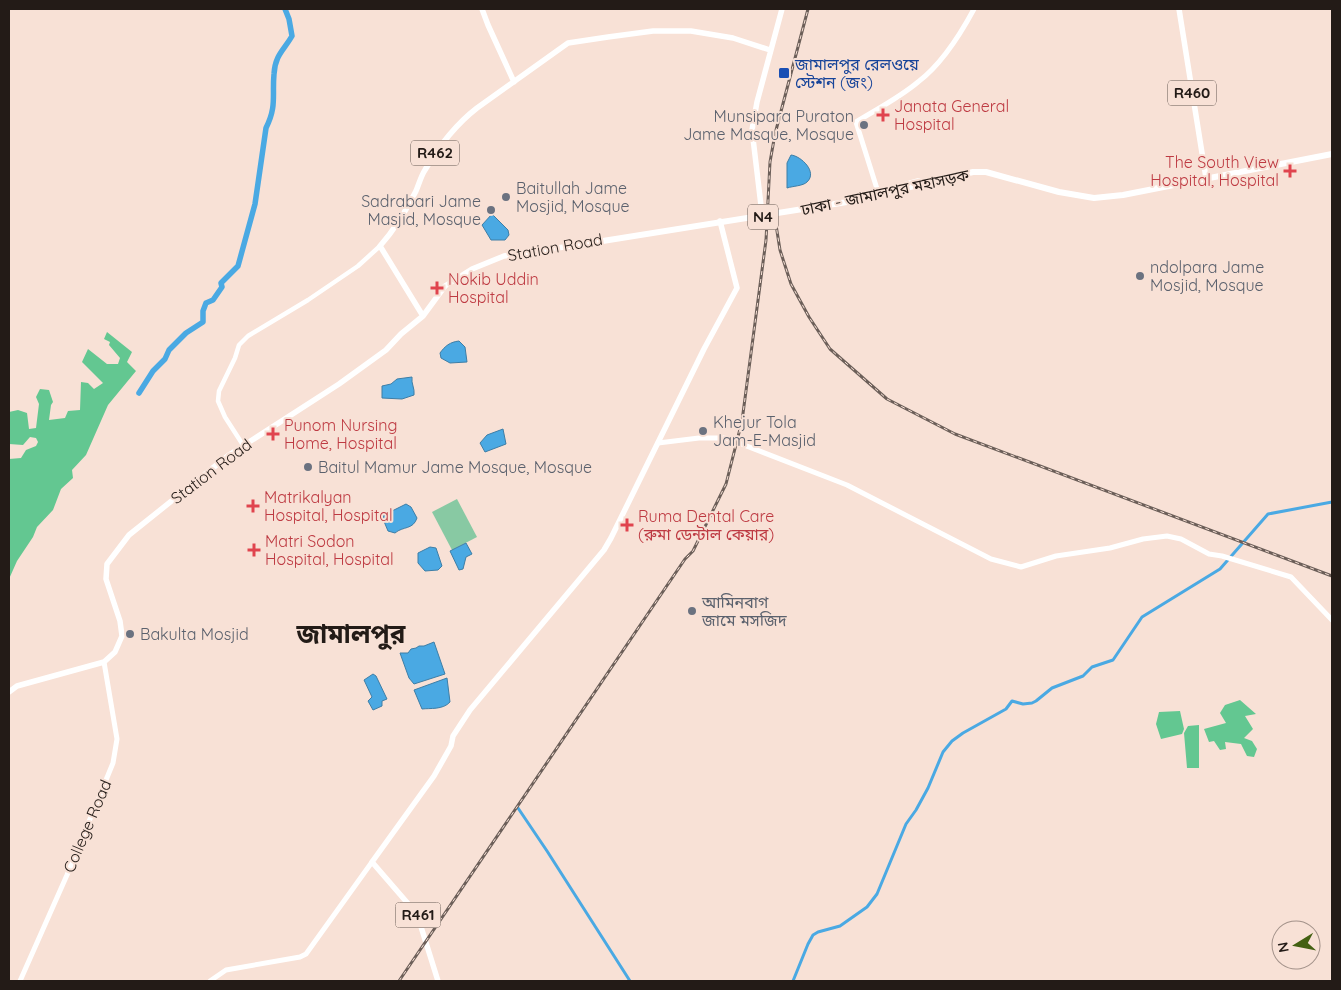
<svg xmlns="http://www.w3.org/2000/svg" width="1341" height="990" font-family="Quicksand,'Noto Sans Bengali',sans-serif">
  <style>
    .green { fill: #88c9a3 }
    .forest { fill: #63c791 }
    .water { fill: #4aa9e3; stroke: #3e7ea6 }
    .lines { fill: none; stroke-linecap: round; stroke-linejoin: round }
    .canal { stroke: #4aa9e3; stroke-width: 3 }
    .river { stroke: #4aa9e3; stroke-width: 5.5 }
    .tertiary { stroke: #fff; stroke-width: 4.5 }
    .secondary { stroke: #fff; stroke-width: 5 }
    .primary { stroke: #fff; stroke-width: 5.5 }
    .trunk { stroke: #fff; stroke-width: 6 }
    .rail-casing { stroke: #6c5f59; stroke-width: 3 }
    .rail { stroke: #f8e1d6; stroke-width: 1; stroke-dasharray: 4; stroke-linecap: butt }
    .transit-dot { fill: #1a4fb4; stroke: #f8e1d6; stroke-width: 2 }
    .health-dot { fill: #e0444e; stroke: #f8e1d6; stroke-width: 2 }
    .worship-dot { fill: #6b7280; stroke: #f8e1d6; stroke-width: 2 }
    .labels { text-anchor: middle; stroke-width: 4; stroke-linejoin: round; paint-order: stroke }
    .shield { fill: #f8e1d6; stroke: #635650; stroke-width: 1 }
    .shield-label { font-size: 15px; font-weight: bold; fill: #231b17 }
    .transit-label { font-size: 16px; fill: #164399; stroke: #f8e1d6; text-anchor: start }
    .health-label { font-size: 16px; fill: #be3a42; stroke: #f8e1d6; text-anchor: start }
    .worship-label { font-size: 16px; fill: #5b616d; stroke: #f8e1d6; text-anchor: start }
    .street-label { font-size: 16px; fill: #231b17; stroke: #f8e1d6 }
    .town-label { font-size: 26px; font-weight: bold; fill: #231b17; stroke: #f8e1d6 }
  </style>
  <rect width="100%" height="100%" fill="#f8e1d6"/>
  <path class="green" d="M457 499 477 537 452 550 432 512Z"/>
  <path class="forest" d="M107 332 132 352 127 362 136 371 108 405 86 455 72 470 73 478 61 489 53 510 37 527 33 537 17 561 9 579V459L21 458 26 450 36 446 38 442 36 438 30 437 23 445 9 444V412L18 410 27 413 29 429 36 428 39 404 36 397 40 389 49 390 53 402 51 405 49 420 65 418 68 411 80 410 81 382 88 383 94 389 103 383 82 362 88 349 107 364H118L120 358 109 345 110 342 104 339Z
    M1240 700 1256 714 1245 716 1253 729 1244 738 1252 741 1257 749 1254 757 1247 756 1241 744 1225 742 1226 749 1220 750 1214 741 1209 742 1204 729 1226 723 1220 713 1225 705Z
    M1180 711 1184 729 1182 734 1161 739 1156 724 1159 712Z
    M1199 725V768H1187L1184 733 1188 726Z"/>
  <path class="water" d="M791 155C801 156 818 172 807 182 803 186 793 186 787 188V163Z
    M492 214 508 230 509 235 505 240H491L482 225Z
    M459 341 465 347 467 362 450 363 441 358 440 353C445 346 450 342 459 341Z
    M412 377C411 384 415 388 414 395L402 399 382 398V386L391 384 397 379Z
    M503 429 506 444 485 452 480 443 487 435Z
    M406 504 411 507 417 518C413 530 403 526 395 533L388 531 383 519 384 515Z
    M466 543 472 554 466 557 463 569 459 570 450 551Z
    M430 547 436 548 442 566 438 570 425 571 418 563V553Z
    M434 642 445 674 414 684 409 678 400 653H408L411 649 416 648 419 646H424Z
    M373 674 376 676 387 699 382 701V706L373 710 368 701 372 697 364 680Z
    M447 678 450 702C443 710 430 708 422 709L414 690Z"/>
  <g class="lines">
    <path class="canal" d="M518 808 547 851 630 981
      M793 981 808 944 813 935 818 932 840 926 867 907 877 894 906 824 916 810 928 788 943 752 952 741 963 733 1006 709 1012 701 1023 704 1032 703 1036 701 1052 688 1083 676 1092 667 1113 660 1142 617 1220 569 1268 514 1332 502"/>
    <path class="river" d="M139 393 153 371 165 359 169 350 186 333 203 322V311L206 303 213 300 222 287 221 283 238 266 255 204 266 128C277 106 272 96 274 74 275 55 284 50 292 36L289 19 285 9"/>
    <path class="tertiary" d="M243 445 225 417 218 401 219 391 235 358 239 345 248 336 308 300 358 266 380 246"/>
    <path class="secondary" d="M878 192 856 122C877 109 899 98 918 82 942 64 960 35 974 9
      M658 443 699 438H726L847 485 991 559 1021 567 1056 556 1110 548 1143 539 1167 536 1181 539 1209 554 1222 556 1291 577 1332 620
      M20 981 67 875 113 763 117 739 104 662
      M210 981 226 970 300 957 306 954 372 862"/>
    <path class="primary" d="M482 9 488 25 514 82
      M1179 9 1206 178
      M882 191 918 181H929
      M762 214 752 130 757 102 782 9
      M423 316 380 246C395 229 406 211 416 191 419 184 421 176 425 170 439 146 455 125 477 108L568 43 608 37 653 31H691L733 38 770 50
      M9 692 17 686 104 662 115 652 122 636 120 621 106 579 107 564 129 535 229 455 339 384 386 350 401 334 423 316 445 286 472 269 504 256 584 244 587 241
      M438 981 417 914 372 862 434 776 451 746 453 736 470 710 604 550 611 538 704 349 737 288 720 221"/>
    <path class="trunk" d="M584 244 847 202 973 172H986L1059 192 1094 198 1123 195 1332 154"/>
    <defs>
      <path id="rail" d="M773 206 780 250 791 284 809 317 830 349 887 399 955 434 1332 576
        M399 981 685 559 693 551 726 484 742 421 766 240 770 162 775 134 808 9"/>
    </defs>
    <use href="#rail" class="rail-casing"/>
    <use href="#rail" class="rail"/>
  </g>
  <rect class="transit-dot" x="778" y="67" width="12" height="12" rx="2.5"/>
  <g class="health-dot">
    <path d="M880.5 107.5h5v5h5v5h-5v5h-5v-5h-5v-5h5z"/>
    <path d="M1287.5 163.5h5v5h5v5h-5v5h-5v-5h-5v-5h5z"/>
    <path d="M434.5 280.5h5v5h5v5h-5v5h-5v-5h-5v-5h5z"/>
    <path d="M270.5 426.5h5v5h5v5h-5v5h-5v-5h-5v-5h5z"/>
    <path d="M250.5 498.5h5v5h5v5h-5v5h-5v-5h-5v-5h5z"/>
    <path d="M624.5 517.5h5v5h5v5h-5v5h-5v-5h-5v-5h5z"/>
    <path d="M251.5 542.5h5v5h5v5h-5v5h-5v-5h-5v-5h5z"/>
  </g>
  <g class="worship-dot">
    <circle cx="864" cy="125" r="5"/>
    <circle cx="506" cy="197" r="5"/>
    <circle cx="491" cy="210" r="5"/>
    <circle cx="1140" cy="276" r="5"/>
    <circle cx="703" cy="431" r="5"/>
    <circle cx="308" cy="467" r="5"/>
    <circle cx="692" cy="611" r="5"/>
    <circle cx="130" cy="634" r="5"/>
  </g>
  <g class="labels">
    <g class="shield">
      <rect x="1168" y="80.5" width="48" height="25" rx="4"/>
      <rect x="411" y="140.5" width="48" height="25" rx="4"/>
      <rect x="748" y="204.5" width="30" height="25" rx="4"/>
      <rect x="395.5" y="902.5" width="45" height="25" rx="4"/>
    </g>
    <g class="shield-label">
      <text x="1192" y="98">R460</text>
      <text x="435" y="158">R462</text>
      <text x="763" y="222">N4</text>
      <text x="418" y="920">R461</text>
    </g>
    <g class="transit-label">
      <text x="795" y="70">জামালপুর রেলওয়ে<tspan x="795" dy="18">স্টেশন (জং)</tspan></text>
    </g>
    <g class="health-label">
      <text x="894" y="112">Janata General<tspan x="894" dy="18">Hospital</tspan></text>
      <text x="1279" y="168" text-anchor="end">The South View<tspan x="1279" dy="18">Hospital, Hospital</tspan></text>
      <text x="448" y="285">Nokib Uddin<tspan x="448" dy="18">Hospital</tspan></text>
      <text x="284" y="431">Punom Nursing<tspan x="284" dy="18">Home, Hospital</tspan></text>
      <text x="264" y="503">Matrikalyan<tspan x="264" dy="18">Hospital, Hospital</tspan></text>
      <text x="638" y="522">Ruma Dental Care<tspan x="638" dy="18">(রুমা ডেন্টাল কেয়ার)</tspan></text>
      <text x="265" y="547">Matri Sodon<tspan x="265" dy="18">Hospital, Hospital</tspan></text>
    </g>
    <g class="worship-label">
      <text x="854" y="122" text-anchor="end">Munsipara Puraton<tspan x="854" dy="18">Jame Masque, Mosque</tspan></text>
      <text x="516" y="194">Baitullah Jame<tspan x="516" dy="18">Mosjid, Mosque</tspan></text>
      <text x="481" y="207" text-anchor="end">Sadrabari Jame<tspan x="481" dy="18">Masjid, Mosque</tspan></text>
      <text x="1150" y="273">ndolpara Jame<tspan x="1150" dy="18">Mosjid, Mosque</tspan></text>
      <text x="713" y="428">Khejur Tola<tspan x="713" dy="18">Jam-E-Masjid</tspan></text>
      <text x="318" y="473">Baitul Mamur Jame Mosque, Mosque</text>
      <text x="702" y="608">আমিনবাগ<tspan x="702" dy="18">জামে মসজিদ</tspan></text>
      <text x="140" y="640">Bakulta Mosjid</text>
    </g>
    <g class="street-label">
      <text transform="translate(885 192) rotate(-12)" y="6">ঢাকা - জামালপুর মহাসড়ক</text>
      <text transform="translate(555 247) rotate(-10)" y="6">Station Road</text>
      <text transform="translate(211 471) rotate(-37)" y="6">Station Road</text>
      <text transform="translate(87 826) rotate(-67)" y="6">College Road</text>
    </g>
    <g class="town-label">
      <text x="351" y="643">জামালপুর</text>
    </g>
  </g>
  <rect width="1341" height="990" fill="none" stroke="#231b17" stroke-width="20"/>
  <g transform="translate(1296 945) rotate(260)"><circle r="24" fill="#f8e1d6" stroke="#a3928a"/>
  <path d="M0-4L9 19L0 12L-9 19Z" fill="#436012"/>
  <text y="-8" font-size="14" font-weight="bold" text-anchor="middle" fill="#231b17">N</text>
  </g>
</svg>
